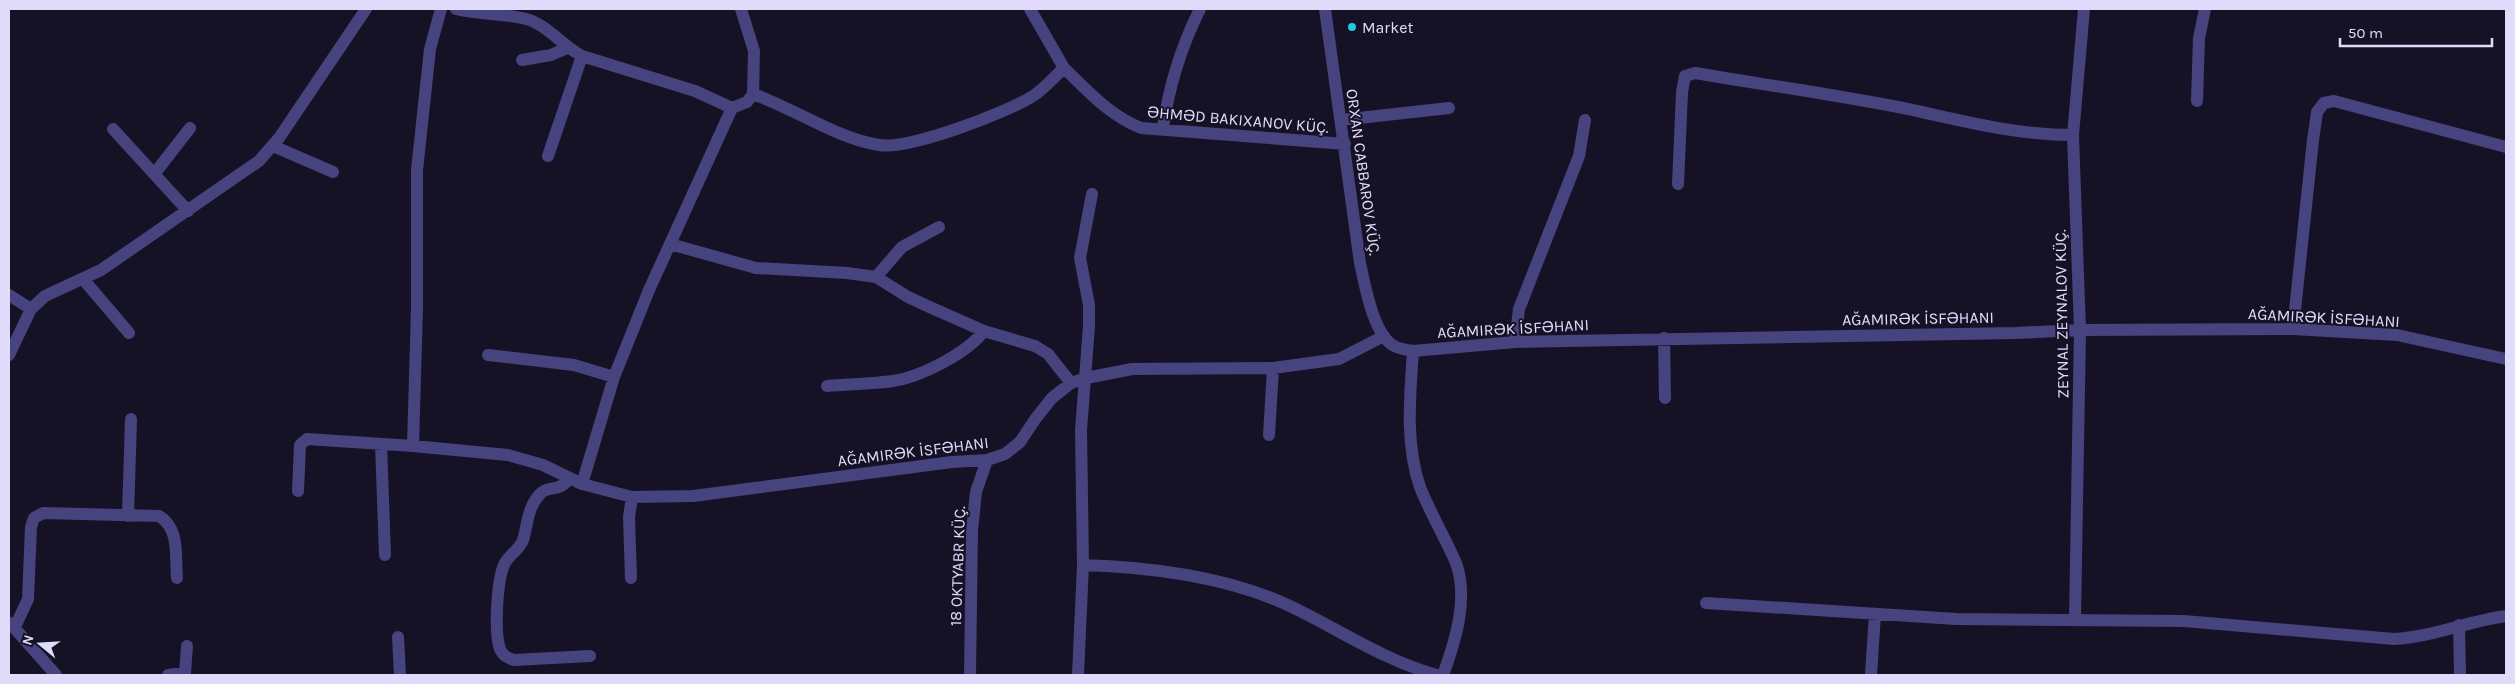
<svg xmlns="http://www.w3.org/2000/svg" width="2515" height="684" font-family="Karla,sans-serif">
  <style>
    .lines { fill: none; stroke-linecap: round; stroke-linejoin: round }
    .minor { stroke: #47437f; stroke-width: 12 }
    .poi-dot { fill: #1ecbe3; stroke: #161225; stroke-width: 2 }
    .labels { text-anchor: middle; stroke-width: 4; stroke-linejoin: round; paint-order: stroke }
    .poi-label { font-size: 16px; fill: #e0dbfb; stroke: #161225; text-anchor: start }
    .street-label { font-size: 16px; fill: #e0dbfb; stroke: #161225 }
  </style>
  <rect width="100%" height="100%" fill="#161225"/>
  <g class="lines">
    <path class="minor" d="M456 9C479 15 504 13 526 19 546 24 563 46 582 56L695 91 732 108 747 102 753 94C793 108 838 139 879 145 909 150 1006 113 1033 96 1044 89 1054 77 1064 68 1088 91 1110 116 1141 128L1345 144
      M741 9 754 51 753 94
      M1030 9 1064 68
      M1325 9 1360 263C1365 285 1373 334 1394 346 1400 349 1407 350 1413 351L1515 342 2015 333 2080 330 2293 329 2397 335 2506 359
      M522 60 551 55 567 48
      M2197 101 2199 38 2205 9
      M1341 120 1449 108
      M1163 128C1169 86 1181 47 1200 9
      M113 129 188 211
      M273 146 333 172
      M548 156 582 56
      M155 173 190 128
      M1678 184 1682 92 1685 76 1695 73C1766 85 1838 95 1908 109 1964 121 2015 135 2073 135
      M1092 194 1080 258 1089 305V326L1081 430 1083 565C1150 567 1228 577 1290 606 1338 629 1385 661 1437 675
      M670 244 756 268 847 273 876 277 908 297 934 309 984 331 1035 346 1048 354 1071 383
      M876 277 902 247 939 227
      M83 279 129 333
      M9 295 31 309
      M2293 329 2313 140 2317 112 2324 103 2334 101 2506 147
      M1664 338 1665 398
      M1515 342 1519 309 1579 156 1585 120
      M1413 351C1410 395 1405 444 1420 487 1430 513 1445 537 1456 563 1469 599 1455 642 1443 675
      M9 355 31 309 45 296 101 270 259 161 279 138 366 9
      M488 355 574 365 614 377
      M827 386C849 384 872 384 893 381 921 377 967 353 984 331
      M1269 435 1273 368
      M381 444 385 555
      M413 446 417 307V170L430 49 441 9
      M569 479C558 493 548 485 540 494 527 508 528 524 523 540 519 551 508 555 504 565 497 581 494 632 500 649 503 656 508 658 514 660L590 656
      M582 484 614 377 649 290 732 108
      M298 491 300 445 307 439 413 446 508 455 543 465 582 484 632 497 693 496 952 462 987 460 1005 454 1020 442 1036 418 1052 398 1071 383 1086 378 1132 369 1273 368 1339 359 1384 336
      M128 516 131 419
      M631 578 629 517 632 497
      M1706 603 1956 619 2184 621 2394 639C2432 637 2468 621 2506 616
      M2075 619 2080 330 2073 135 2084 9
      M10 623 56 675
      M2459 625 2460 675
      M15 627 28 599 31 527 34 518 43 513 159 516C180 528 175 556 177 578
      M398 637 400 675
      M168 675 185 673 187 646
      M970 675 972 531 976 492 987 460
      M1078 675 1083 565
      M1871 675 1875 614"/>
  </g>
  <circle class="poi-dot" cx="1352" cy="27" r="5"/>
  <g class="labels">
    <g class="poi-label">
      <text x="1362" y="33">Market</text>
    </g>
    <g class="street-label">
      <text transform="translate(1238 119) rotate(5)" y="6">ƏHMƏD BAKIXANOV KÜÇ.</text>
      <text transform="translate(1364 172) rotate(82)" y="6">ORXAN CABBAROV KÜÇ.</text>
      <text transform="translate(2061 314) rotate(-91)" y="6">ZEYNAL ZEYNALOV KÜÇ.</text>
      <text transform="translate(2324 317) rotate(3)" y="6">AĞAMIRƏK İSFƏHANI</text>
      <text transform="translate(1918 318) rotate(-1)" y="6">AĞAMIRƏK İSFƏHANI</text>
      <text transform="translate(1513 328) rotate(-3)" y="6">AĞAMIRƏK İSFƏHANI</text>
      <text transform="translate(913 451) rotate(-7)" y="6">AĞAMIRƏK İSFƏHANI</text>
      <text transform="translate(957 566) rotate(-88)" y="6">18 OKTYABR KÜÇ.</text>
    </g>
  </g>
  <rect width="2515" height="684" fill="none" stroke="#e0dbfb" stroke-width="20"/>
  <g transform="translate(40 644) rotate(288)" stroke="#161225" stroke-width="4" paint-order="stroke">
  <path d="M0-4L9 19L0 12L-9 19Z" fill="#e0dbfb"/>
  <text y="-8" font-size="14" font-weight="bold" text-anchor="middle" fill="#e0dbfb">N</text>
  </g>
  <path d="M2340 38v8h152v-8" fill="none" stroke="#e0dbfb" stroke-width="2.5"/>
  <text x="2348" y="38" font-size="15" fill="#e0dbfb" stroke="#161225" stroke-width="4" paint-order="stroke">50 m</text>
</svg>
